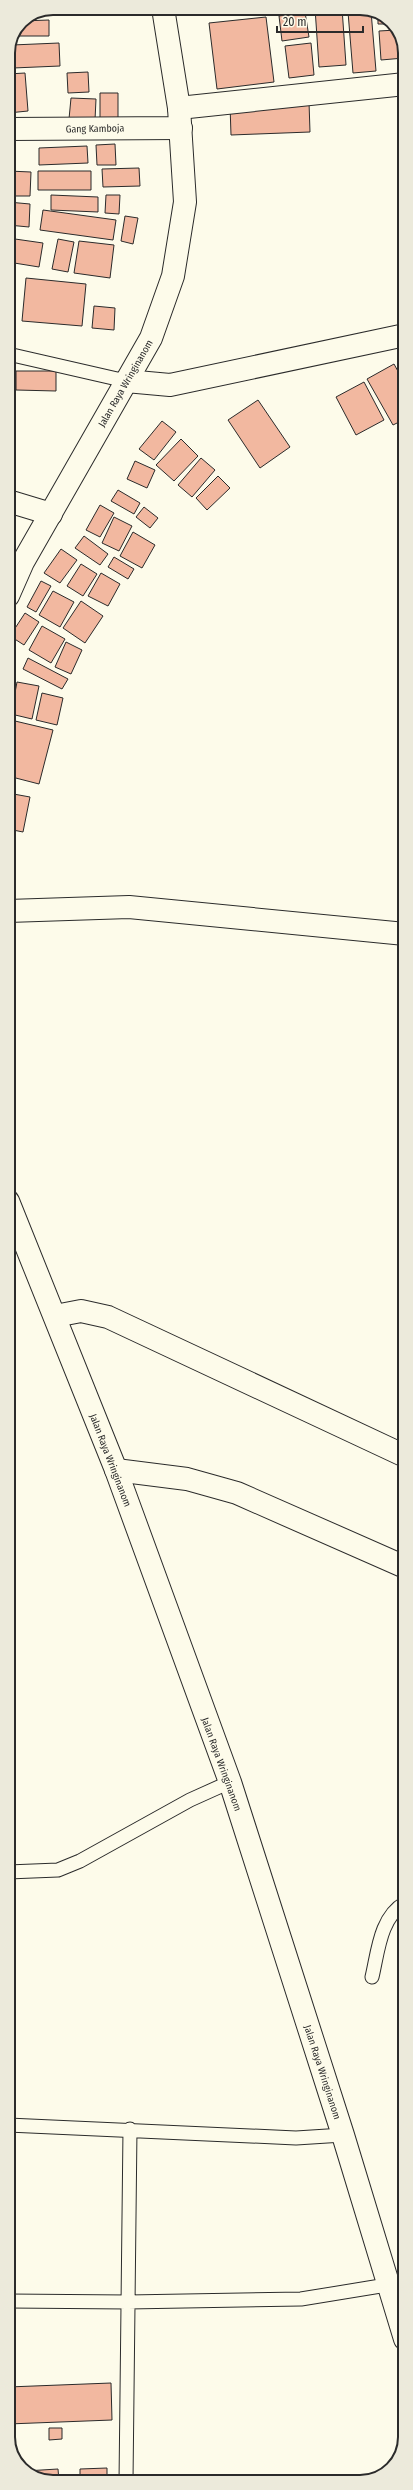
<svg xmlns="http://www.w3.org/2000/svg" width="413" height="2490" font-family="'Fira Sans Condensed',sans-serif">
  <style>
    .building { fill: #f2b8a0; stroke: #2b2b2b }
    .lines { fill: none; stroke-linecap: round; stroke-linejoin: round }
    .service-casing { stroke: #2b2b2b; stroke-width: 15 }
    .minor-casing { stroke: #2b2b2b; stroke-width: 24 }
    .primary-casing { stroke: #2b2b2b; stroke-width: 24 }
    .service { stroke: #fdfbea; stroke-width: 13 }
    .minor { stroke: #fdfbea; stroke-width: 22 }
    .primary { stroke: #fdfbea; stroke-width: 22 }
    .labels { text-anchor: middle; stroke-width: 3; stroke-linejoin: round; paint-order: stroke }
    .street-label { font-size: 10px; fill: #2b2b2b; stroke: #fdfbea }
    .rim { fill: none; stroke: #2b2b2b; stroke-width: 2 }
  </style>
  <rect width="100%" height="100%" fill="#fdfbea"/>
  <path class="building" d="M229 8H274L230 15Z
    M315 8H342L346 65 319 67Z
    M369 10 371 11 376 71 353 73 348 12Z
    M305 12 309 37 282 41 279 16Z
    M378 14 392 21 393 24H378Z
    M266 17 274 82 217 89 209 23Z
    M49 20V36H19L21 21Z
    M396 30 403 44 404 58 381 60 379 31Z
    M59 43 60 66 13 68 12 45Z
    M311 43 314 75 289 78 285 46Z
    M88 72 89 92 68 93 67 73Z
    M25 73 28 111 8 113V74Z
    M100 93H118V119H100Z
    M71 98 96 99 95 120 69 119Z
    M309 102 310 132 231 135 230 105Z
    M115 144 116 165H97L96 145Z
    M87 146 88 163 39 165V148Z
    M139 168 140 186 103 187 102 169Z
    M8 171 31 172 30 196H8Z
    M38 171H91V190H38Z
    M51 195 98 197V212L51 210Z
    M106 195H120L119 214 105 213Z
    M8 202 30 204 29 227 8 225Z
    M43 210 116 220 113 240 40 230Z
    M125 216 138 218 133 244 121 241Z
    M8 238 43 243 39 267 8 262Z
    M58 239 74 242 68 272 52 269Z
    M79 241 114 245 110 278 74 273Z
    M26 278 86 284 82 326 22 321Z
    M94 306 115 308 114 330 92 328Z
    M8 338 15 339 13 351H8Z
    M394 364 405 384V419L393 425 367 379Z
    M16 371H56V391L16 390Z
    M364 382 384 420 356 435 336 397Z
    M258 400 290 447 260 468 228 420Z
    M162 421 176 432 154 460 139 449Z
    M181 439 198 456 174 481 156 465Z
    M201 458 215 470 192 497 178 485Z
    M135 461 155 470 147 488 127 479Z
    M218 476 230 488 207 510 196 498Z
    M118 490 140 503 134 514 111 501Z
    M100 505 114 513 100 537 86 530Z
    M144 507 158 518 150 528 136 517Z
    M114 517 132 526 119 551 102 543Z
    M133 532 155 545 142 568 120 556Z
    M84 536 108 554 100 565 75 548Z
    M61 549 77 560 60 583 44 573Z
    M114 557 134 569 128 579 108 567Z
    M81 564 97 574 83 596 67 586Z
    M101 573 120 584 108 606 88 596Z
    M41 581 51 586 36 612 27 607Z
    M53 591 74 602 60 627 39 615Z
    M81 601 103 616 85 643 63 628Z
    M25 613 39 622 24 645 10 636Z
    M42 626 65 639 51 663 29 650Z
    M66 642 82 650 71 674 55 667Z
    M28 658 68 679 62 689 23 669Z
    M17 682 39 686 32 719 11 714Z
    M8 687 11 688 8 703Z
    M42 693 63 698 57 725 36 720Z
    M15 721 53 730 39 784 8 776V748Z
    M8 793 30 797 23 832 8 829Z
    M111 2383 112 2420 8 2424V2387Z
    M49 2428H62V2439L49 2440Z
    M107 2468V2482H80V2469Z
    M58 2469 59 2481 48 2482 25 2471Z"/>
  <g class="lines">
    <defs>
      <path id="service" d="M8 354 126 381
        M8 1872 58 1870 80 1861 190 1800 230 1782
        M372 1977C378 1952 380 1917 405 1903
        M8 2125 296 2138 343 2135
        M8 2301 128 2302 301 2299 405 2282
        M126 2482 130 2129"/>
      <path id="minor" d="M179 108 405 84
        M8 129 181 128
        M126 381 170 385 405 335
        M8 501 51 514
        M8 911 129 907 405 934
        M55 1316 81 1311 108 1317 405 1456
        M116 1470 187 1479 237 1493 405 1567"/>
      <path id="primary" d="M8 596 23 562 151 338 173 276 185 202 179 108 163 8
        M8 1201 116 1470 230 1782 343 2135 405 2339"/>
    </defs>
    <use href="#service" class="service-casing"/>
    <use href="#minor" class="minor-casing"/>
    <use href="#primary" class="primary-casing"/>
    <use href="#service" class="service"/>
    <use href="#minor" class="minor"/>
    <use href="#primary" class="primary"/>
  </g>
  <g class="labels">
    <g class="street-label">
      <text transform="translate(95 128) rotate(-1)" y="4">Gang Kamboja</text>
      <text transform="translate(125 383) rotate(-60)" y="4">Jalan Raya Wringinanom</text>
      <text transform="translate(111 1460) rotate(69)" y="4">Jalan Raya Wringinanom</text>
      <text transform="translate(222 1764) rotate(70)" y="4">Jalan Raya Wringinanom</text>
      <text transform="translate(323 2072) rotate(72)" y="4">Jalan Raya Wringinanom</text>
    </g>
  </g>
  <path d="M0 0H413V2490H0ZM53 15H360A38 38 0 0 1 398 53V2437A38 38 0 0 1 360 2475H53A38 38 0 0 1 15 2437V53A38 38 0 0 1 53 15Z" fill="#eceadb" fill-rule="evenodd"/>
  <path class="rim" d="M53 15H360A38 38 0 0 1 398 53V2437A38 38 0 0 1 360 2475H53A38 38 0 0 1 15 2437V53A38 38 0 0 1 53 15Z"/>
  <path d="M277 26v6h86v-6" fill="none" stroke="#2b2b2b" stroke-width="2"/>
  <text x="283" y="26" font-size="12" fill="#2b2b2b" stroke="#fdfbea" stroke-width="3" paint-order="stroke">20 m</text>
</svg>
